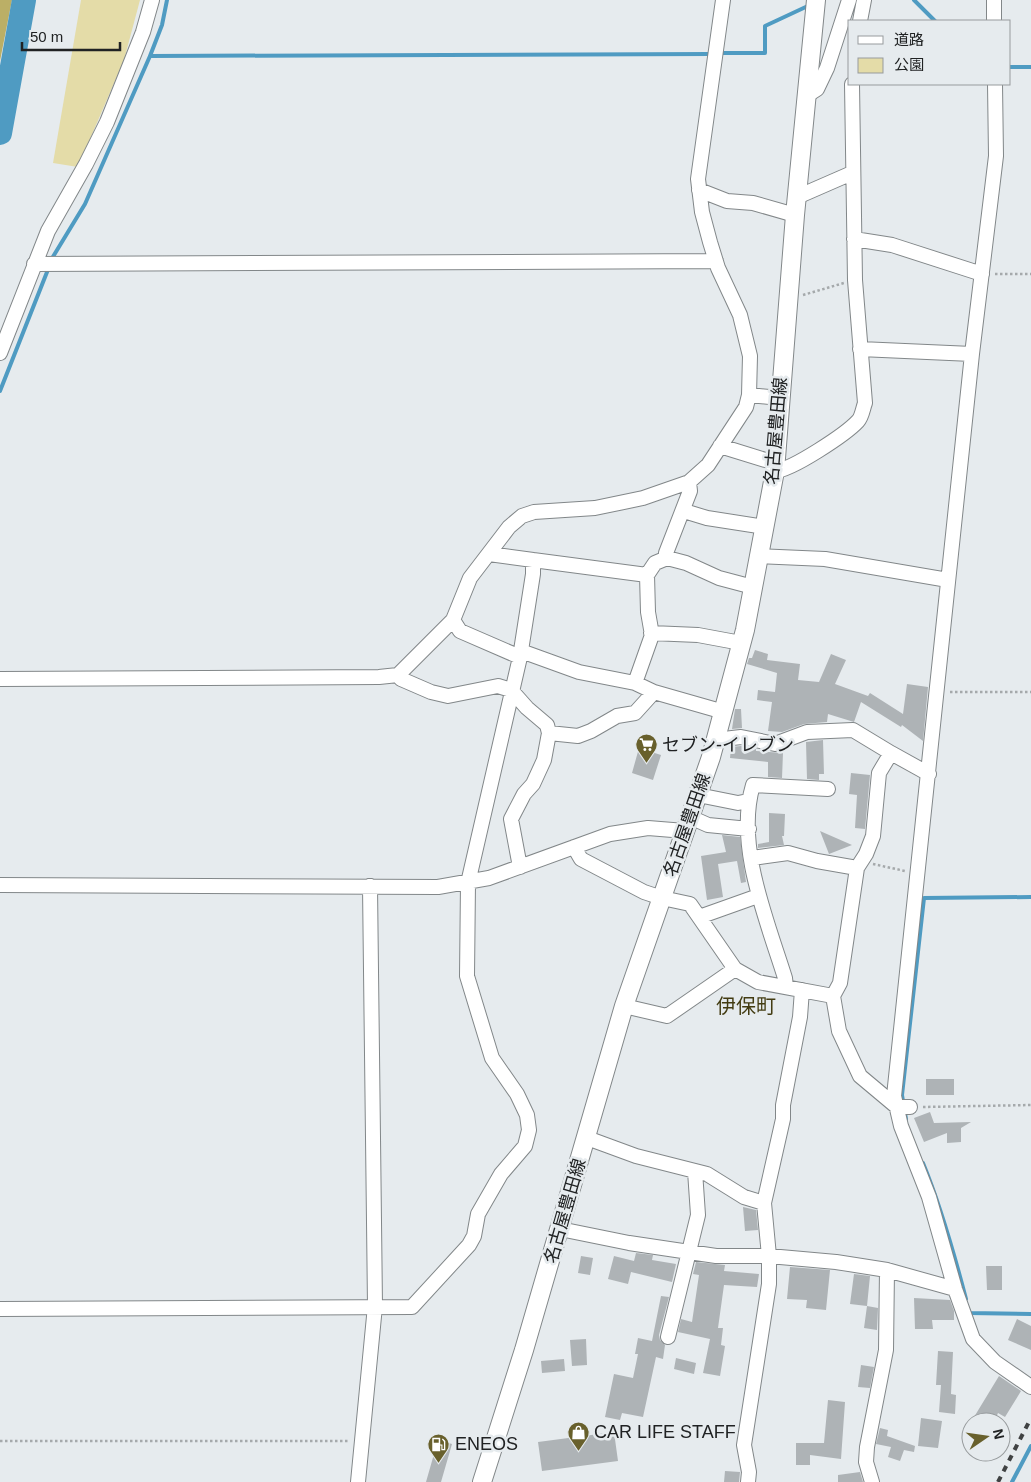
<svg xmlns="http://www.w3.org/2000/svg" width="1031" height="1482" font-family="Helvetica,'Noto Sans JP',sans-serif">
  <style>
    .green { fill: #e4dca8 }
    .forest { fill: #bbaf66 }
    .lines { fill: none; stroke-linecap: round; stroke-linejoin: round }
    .stream { stroke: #4f9bc2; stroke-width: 4 }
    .river { stroke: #4f9bc2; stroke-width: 24 }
    .building { fill: #aeb3b6 }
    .minor-casing { stroke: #828789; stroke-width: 16 }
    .major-casing { stroke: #828789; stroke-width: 20 }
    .path { stroke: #a5a9ab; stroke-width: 2.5; stroke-dasharray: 2.5 2.5; stroke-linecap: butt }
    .minor { stroke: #fff; stroke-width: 14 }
    .major { stroke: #fff; stroke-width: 18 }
    .rail { stroke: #404243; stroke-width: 4; stroke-dasharray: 6 6; stroke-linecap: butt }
    .labels { text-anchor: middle; stroke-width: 5; stroke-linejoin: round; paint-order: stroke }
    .street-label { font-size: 18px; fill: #202223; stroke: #e6ebee }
    .poi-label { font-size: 18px; fill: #202223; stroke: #e6ebee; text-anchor: start }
    .quarter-label { font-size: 20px; fill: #433c12; stroke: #e6ebee }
  </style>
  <rect width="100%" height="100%" fill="#e6ebee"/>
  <path class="green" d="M81 0H140L124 60 78 167 53 163Z"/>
  <path class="forest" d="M0 0H12L0 61Z"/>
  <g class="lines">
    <path class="stream" d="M914 0 935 21
      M718 53H765V26L810 5
      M150 56 162 25 167 0
      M1010 67H1031
      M51 260 85 204 150 56 711 54
      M0 391 49 267
      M906 1119 902 1095 924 898 1031 897
      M923 1163C941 1207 954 1253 966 1299
      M969 1311V1313L1031 1314
      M1012 1482 1031 1446"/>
    <path class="river" d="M0 133 24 0"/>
  </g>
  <path class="building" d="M755 650 768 654 767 660 800 664 798 680 819 682 831 654 846 660 835 684 868 696 870 693 903 714 907 684 928 687 923 741 902 725 901 727 861 702 854 722 828 714 827 722 804 724 782 732 768 731 772 702 757 700 758 690 775 692 777 673 747 664 749 658H752Z
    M735 709H741L742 728 732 729Z
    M823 740 824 774H819V780L807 779 806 742Z
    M741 746 756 749V751L783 753 782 778 768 777V762L730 758 731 747Z
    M639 748 661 755 653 780 632 773Z
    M851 773 870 775 865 829 855 828 857 795 849 794Z
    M769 813 785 814 784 836H782L784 845 758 848V844L769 842Z
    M820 831 852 845 829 854Z
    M722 835 740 837 746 882 741 883 737 861 718 864 723 897 707 900 701 856 726 852Z
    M926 1079H954V1095H926Z
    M930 1112 934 1123 971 1122 961 1128V1142L947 1143V1133L924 1142 914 1118Z
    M743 1207 756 1210 758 1230 745 1231Z
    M636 1253 653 1255 652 1260 676 1264 672 1282 631 1272 628 1284 608 1279 614 1256 634 1261Z
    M581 1256 593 1258 590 1275 578 1273Z
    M696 1262 725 1265 724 1271 759 1274 757 1287 724 1285 718 1328H723L721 1345 725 1346 720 1376 703 1373 710 1339 678 1332 681 1319 692 1322 699 1275 693 1274Z
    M986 1266H1002V1290H987Z
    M790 1267 830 1270 826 1310 806 1308 807 1300 787 1299Z
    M854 1274 870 1276 867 1306 850 1304Z
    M661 1296 669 1297 659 1335 660 1340 665 1345 663 1359 656 1357 643 1417 622 1413 620 1420 605 1417 614 1374 633 1378 638 1354H635L638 1338 652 1341Z
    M914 1298 950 1300 954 1311V1320H932L933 1329H915Z
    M867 1306 878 1308 877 1330 864 1328Z
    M1017 1319 1031 1326V1350L1008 1340Z
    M586 1339 587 1365 572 1366 570 1340Z
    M938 1351 953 1352 951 1394 956 1395 955 1414 939 1412 941 1385H936Z
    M676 1358 696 1363 694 1374 674 1369Z
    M564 1359 565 1371 542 1373 541 1361Z
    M861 1365 874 1367 870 1388 858 1387Z
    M999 1376 1021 1391 1005 1417 998 1413 994 1422H971Z
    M828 1400 845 1402 841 1459 810 1455V1465H796V1443H824Z
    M921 1418 942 1421 938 1448 918 1446Z
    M880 1428 888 1430 887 1436 915 1446 914 1452 904 1450 900 1461 888 1457 891 1447 876 1444Z
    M614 1432 618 1461 542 1471 538 1442Z
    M438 1440 452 1444 441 1482H426Z
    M725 1471 740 1472 739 1482H724Z
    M860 1472 863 1482H838V1475Z"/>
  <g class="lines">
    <defs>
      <path id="minor" d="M994 0V21
        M860 21 864 0
        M995 84 996 156 972 354 894 1096 901 1126 929 1197 955 1289 973 1339 995 1362 1031 1387
        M806 96 817 89 827 68 849 0
        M699 190 727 201 753 203 795 215
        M797 197 852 173
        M854 239 892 245 982 274
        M34 264 716 261
        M860 349 972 354
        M0 353 48 231 86 164 107 122 143 32 152 0
        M749 395 779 398
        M720 446 775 463
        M775 471C792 470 846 434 858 421 862 417 863 408 865 403L855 280 852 84
        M684 511 707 518 765 527
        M759 556 825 559 948 580
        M667 558 686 563 719 578 753 587
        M533 560 647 575 655 563 667 558 666 553 690 491 689 482
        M453 620 460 631 520 657
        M651 633 698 635 741 643
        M521 651 579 672 635 683 654 692 724 712
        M398 675 401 679 431 692 448 696 498 686 511 690 527 708 547 725 549 733 544 760 533 784 524 794 511 819 520 867
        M0 679 379 677 398 675 453 620 470 578 509 527 522 516 534 512 595 508 643 498 689 482 708 465 746 407 749 395 750 356 740 315 718 268 710 242 702 212 698 179 723 0
        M635 683 652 635 648 612 647 575
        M549 733 578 736 591 731 617 716 635 713 654 692
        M715 740 741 737 775 744 807 732 853 730 891 753
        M698 795 738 803 748 801
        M690 817 708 825 749 829
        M574 847 581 859 644 892 662 898 690 904 735 969 667 1016 624 1006
        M752 858 788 853 817 861 857 868
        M0 885 438 887 489 878 610 834 648 828 685 831
        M699 917 758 896
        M735 969 758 982 833 996
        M786 987 785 978C767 920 735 845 753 785L828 789
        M910 1107H897L860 1076 839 1031 833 996 840 983 857 868 866 854 873 836 879 773 891 753 929 774
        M587 1138 636 1156 707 1174 744 1197 764 1203 769 1256V1284L744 1445 749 1472 748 1482
        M764 1203 783 1119V1105L800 1017 802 990
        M560 1229 629 1243 716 1256H769L836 1262 887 1270 955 1289
        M0 1309 412 1307 469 1245 474 1236 478 1214 501 1174 525 1146 529 1130 527 1115 517 1094 492 1058 467 976 468 883 520 657 533 574V560L489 554
        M668 1337 698 1215 695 1171
        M358 1482 375 1306 370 886
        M872 1482 866 1462 867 1447 886 1350 887 1270"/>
      <path id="major" d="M482 1482 524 1350 624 1006 711 757 745 630 775 471 795 215 816 0"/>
    </defs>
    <use href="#minor" class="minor-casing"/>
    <use href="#major" class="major-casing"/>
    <path class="path" d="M995 274H1031
      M803 295 844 283
      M950 692H1031
      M873 864 905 871
      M923 1107 1031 1105
      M0 1441H350"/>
    <use href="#minor" class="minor"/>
    <use href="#major" class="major"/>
    <path class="rail" d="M998 1482 1031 1418"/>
  </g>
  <defs>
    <symbol id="supermarket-pin" viewBox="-11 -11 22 30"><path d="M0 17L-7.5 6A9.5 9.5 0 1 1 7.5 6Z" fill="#68602c" stroke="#e6ebee"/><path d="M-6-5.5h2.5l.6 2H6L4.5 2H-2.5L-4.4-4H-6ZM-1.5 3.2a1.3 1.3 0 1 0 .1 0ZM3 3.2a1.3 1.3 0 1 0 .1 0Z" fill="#fff"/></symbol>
    <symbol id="shop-pin" viewBox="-11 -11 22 30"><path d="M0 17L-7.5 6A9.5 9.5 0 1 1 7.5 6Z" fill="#68602c" stroke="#e6ebee"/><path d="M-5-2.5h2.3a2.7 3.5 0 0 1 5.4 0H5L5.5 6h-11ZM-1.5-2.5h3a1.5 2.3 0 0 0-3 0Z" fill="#fff"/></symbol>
    <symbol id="fuel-pin" viewBox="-11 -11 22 30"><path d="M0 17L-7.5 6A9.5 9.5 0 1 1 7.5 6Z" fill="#68602c" stroke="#e6ebee"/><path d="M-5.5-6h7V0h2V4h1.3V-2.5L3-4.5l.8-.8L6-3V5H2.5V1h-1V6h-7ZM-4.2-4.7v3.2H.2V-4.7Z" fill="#fff"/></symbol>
  </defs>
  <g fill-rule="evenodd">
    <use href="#supermarket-pin" x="634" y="732" width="25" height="34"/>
    <use href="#shop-pin" x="566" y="1420" width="25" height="34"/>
    <use href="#fuel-pin" x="426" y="1432" width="25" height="34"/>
  </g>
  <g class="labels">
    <g class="street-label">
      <text transform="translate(776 431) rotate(-85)" y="6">名古屋豊田線</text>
      <text transform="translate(687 825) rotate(-71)" y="6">名古屋豊田線</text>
      <text transform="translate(565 1211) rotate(-74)" y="6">名古屋豊田線</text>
    </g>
    <g class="poi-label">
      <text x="662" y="751">セブン-イレブン</text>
      <text x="594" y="1438">CAR LIFE STAFF</text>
      <text x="455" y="1450">ENEOS</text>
    </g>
    <g class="quarter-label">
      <text x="746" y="1013">伊保町</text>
    </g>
  </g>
  <rect x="848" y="20" width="162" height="65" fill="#e6ebee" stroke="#979b9d"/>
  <rect x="858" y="36" width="25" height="8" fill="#ffffff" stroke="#979b9d"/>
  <text x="894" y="45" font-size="15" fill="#202223">道路</text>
  <rect x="858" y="58" width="25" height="15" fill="#e4dca8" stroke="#979b9d"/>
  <text x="894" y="70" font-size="15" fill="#202223">公園</text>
  <g transform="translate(986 1437) rotate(77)"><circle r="24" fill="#e6ebee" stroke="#979b9d"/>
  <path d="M0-4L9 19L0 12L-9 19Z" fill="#68602c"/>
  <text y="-8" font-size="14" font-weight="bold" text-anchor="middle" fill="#202223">N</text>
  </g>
  <path d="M22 42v8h98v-8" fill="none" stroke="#202223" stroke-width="2.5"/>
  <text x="30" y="42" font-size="15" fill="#202223" stroke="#e6ebee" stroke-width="4" paint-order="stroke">50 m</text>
</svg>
